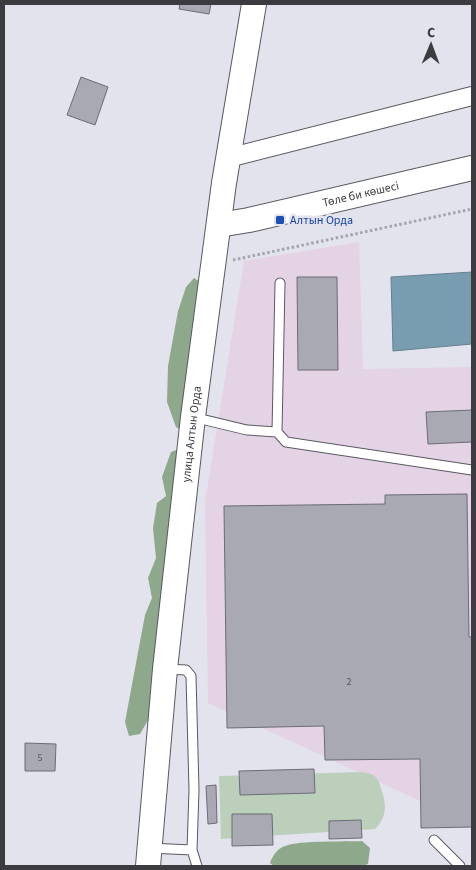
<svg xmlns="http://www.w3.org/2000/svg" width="476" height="870" font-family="'Source Sans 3',sans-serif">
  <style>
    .industrial { fill: #e4d3e5 }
    .green { fill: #bccfbb }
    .forest { fill: #8ea88c }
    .water { fill: #799db0; stroke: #67808e }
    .building { fill: #a8a9b2; stroke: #6b6c75 }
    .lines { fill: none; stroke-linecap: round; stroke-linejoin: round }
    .lane-casing { stroke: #595962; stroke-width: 11 }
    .street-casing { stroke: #595962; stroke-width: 20 }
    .secondary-casing { stroke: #595962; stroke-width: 26 }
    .path { stroke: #a5a5ad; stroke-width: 3; stroke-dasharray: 2.5 2.5; stroke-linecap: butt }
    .lane { stroke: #fff; stroke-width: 9 }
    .street { stroke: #fff; stroke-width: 18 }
    .secondary { stroke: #fff; stroke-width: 24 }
    .transit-dot { fill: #1a4fb4; stroke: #e2e3ed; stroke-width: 2 }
    .labels { text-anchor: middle; stroke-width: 5; stroke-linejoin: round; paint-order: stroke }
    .number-label { font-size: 10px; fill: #57575c }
    .street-label { font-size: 12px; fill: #3c3c40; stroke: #e2e3ed }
    .transit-label { font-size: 12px; fill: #164399; stroke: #e2e3ed; text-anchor: start }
  </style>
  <rect width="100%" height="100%" fill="#e2e3ed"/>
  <path class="industrial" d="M359 242 363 369 472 367V825L208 703 205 502 244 261Z"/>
  <path class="green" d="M362 772C365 773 370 773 373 775 378 778 380 784 381 789 387 804 387 817 375 829L221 839 219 776Z"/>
  <path class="forest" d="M194 278 204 285 201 313 192 325 194 344 185 433 176 427 167 402 168 366 178 311 186 287Z
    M179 449 164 630 156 639 159 653 151 715 140 734 129 736 125 722 145 615 152 598 148 578 156 558 153 528 157 503 166 496 162 477 171 452Z
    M362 841 370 848 368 864 362 866H274L270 863C273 855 277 849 285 846 301 840 343 842 362 841Z"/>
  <path class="water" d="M472 272V344L393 351 391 277Z"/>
  <path class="building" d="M180 4H211L209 14 179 9Z
    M81 77 108 87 95 125 67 115Z
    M297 277H337L338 370H298Z
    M472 410V442L428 444 426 412Z
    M467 494 469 637H472V827L421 828 420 759 325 760 324 726 227 728 224 506 385 504V495Z
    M25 743 56 744 55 771H25Z
    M314 769 315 793 240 795 239 771Z
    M216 785 217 823 208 824 206 786Z
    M232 814H272L273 845 232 846Z
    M361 820 362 838 329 839V821Z"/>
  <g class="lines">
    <defs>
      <path id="lane" d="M280 283 277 432 286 442 472 470
        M193 417 247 430 277 432
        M165 669 186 670 191 676 194 790 192 850 197 866
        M434 840 460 866
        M149 848 192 850"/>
      <path id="street" d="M228 158 472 96"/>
      <g id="secondary">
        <path id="s1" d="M219 225 249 220 472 168"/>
        <path id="s2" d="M148 866 165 669 193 417 224 183 254 4"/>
      </g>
    </defs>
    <use href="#lane" class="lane-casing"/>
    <use href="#street" class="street-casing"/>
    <use href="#secondary" class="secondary-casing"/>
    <path class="path" d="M233 260 472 209"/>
    <use href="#lane" class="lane"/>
    <use href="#street" class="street"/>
    <use href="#secondary" class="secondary"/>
  </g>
  <rect class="transit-dot" x="275" y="215" width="10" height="10" rx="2.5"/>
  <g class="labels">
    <g class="number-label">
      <text x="349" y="685">2</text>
      <text x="40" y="761">5</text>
    </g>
    <g class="street-label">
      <text dy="4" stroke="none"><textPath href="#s1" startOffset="145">Төле би көшесі</textPath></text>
      <text dy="4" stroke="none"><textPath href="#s2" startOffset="434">улица Алтын Орда</textPath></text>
    </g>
    <g class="transit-label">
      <text x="290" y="224">Алтын Орда</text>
    </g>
  </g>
  <rect width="476" height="870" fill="none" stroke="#3c3c40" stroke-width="10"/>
  <g transform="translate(431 45) rotate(1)" stroke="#e2e3ed" stroke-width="4" paint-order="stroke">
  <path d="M0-4L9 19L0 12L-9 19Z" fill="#3c3c40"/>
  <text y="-8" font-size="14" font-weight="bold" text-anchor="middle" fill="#3c3c40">С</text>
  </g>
</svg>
